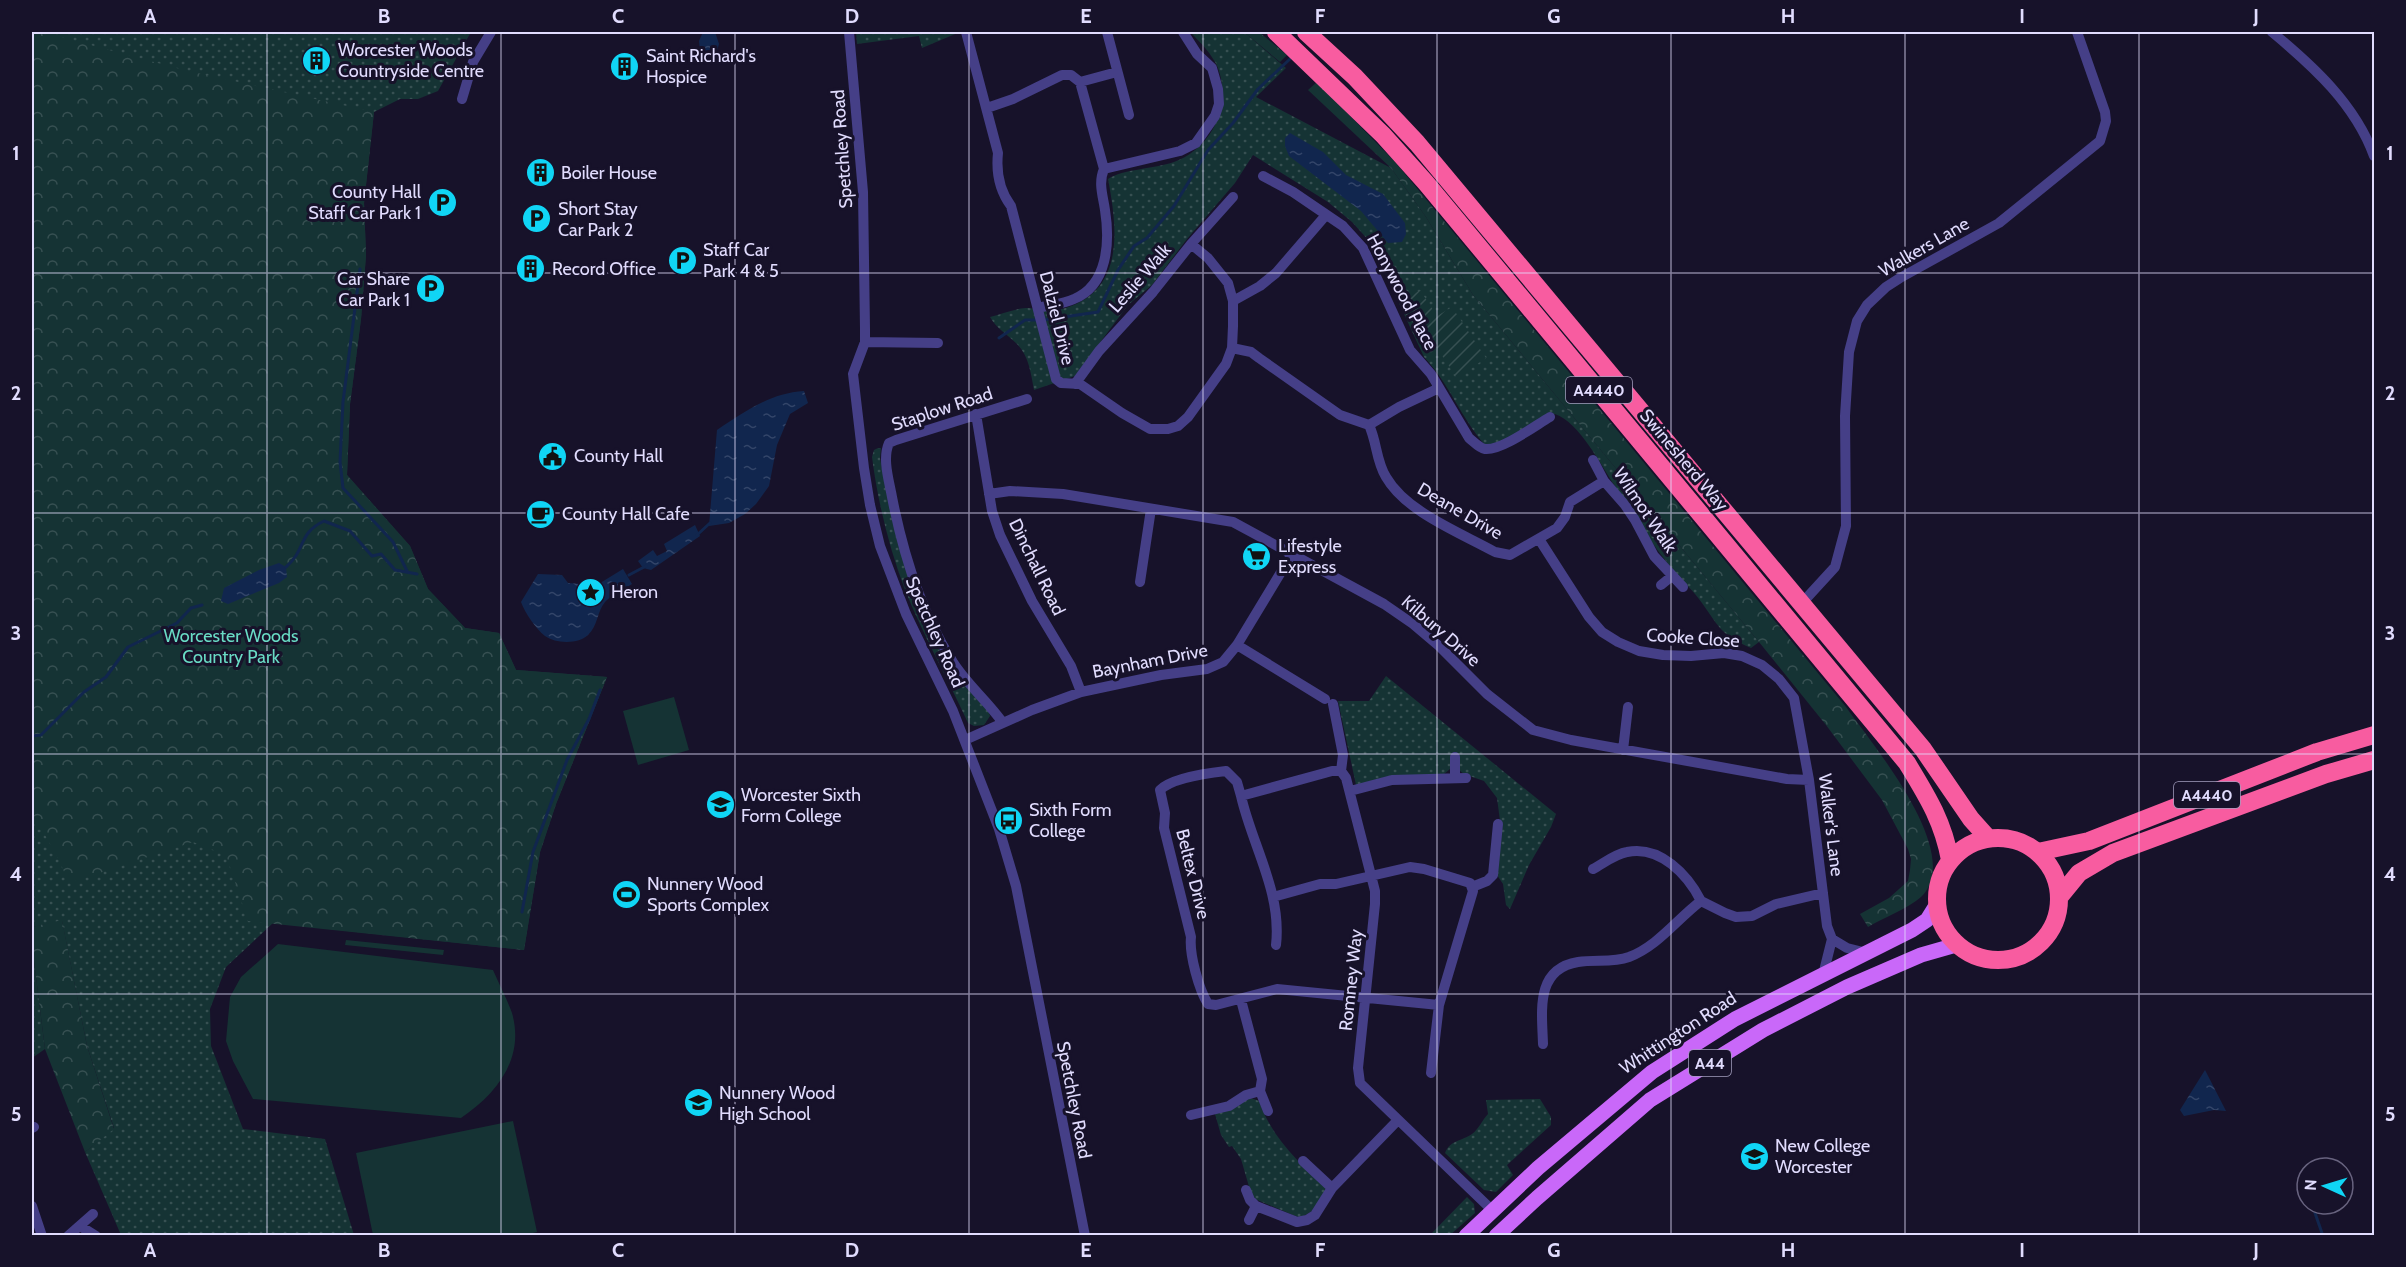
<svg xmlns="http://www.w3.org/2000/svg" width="2406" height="1267" font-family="Cabin,sans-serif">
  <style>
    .grass { fill: url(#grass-dots) }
    .forest { fill: url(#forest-crowns) }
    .garden { fill: url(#garden-furrows) }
    .pitch { fill: #153334 }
    .water { fill: url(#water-ripples) }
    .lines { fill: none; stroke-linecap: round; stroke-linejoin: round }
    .stream { stroke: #11264e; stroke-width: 3 }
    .street { stroke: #453f87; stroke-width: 10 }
    .primary { stroke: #c968f9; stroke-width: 15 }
    .highway { stroke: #f85ca0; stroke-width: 18 }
    .grid { fill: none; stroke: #e1dcfe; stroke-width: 1.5; stroke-opacity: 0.55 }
    .labels { text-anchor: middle; stroke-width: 6; stroke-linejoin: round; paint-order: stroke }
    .shield { fill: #17122a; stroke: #a49fbe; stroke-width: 1.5 }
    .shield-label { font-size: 16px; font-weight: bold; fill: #e1dcfe }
    .poi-label { font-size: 18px; fill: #e1dcfe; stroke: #17122a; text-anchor: start }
    .street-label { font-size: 18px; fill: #e1dcfe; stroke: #17122a }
    .park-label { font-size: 18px; fill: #69dcc5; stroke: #17122a }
    .neatline { fill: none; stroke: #e1dcfe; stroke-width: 2 }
    .grid-label { font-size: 20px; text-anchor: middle; font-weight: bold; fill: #e1dcfe }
  </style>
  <defs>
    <pattern id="grass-dots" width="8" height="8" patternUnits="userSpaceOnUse" patternTransform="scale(1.5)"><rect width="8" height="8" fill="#153334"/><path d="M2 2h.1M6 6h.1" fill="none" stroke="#375052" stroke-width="1.8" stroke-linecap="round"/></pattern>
    <pattern id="forest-crowns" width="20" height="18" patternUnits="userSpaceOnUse" patternTransform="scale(1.5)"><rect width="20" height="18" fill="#153334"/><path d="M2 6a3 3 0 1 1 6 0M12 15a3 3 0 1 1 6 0" fill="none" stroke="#375052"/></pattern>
    <pattern id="garden-furrows" width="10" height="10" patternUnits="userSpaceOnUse" patternTransform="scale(1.5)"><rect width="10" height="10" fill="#153334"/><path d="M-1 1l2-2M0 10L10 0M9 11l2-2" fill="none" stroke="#375052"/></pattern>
    <pattern id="water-ripples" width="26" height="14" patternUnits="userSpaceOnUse" patternTransform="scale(1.5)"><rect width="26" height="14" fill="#11264e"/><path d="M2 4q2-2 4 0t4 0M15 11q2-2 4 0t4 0" fill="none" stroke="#334569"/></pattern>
  </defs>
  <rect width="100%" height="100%" fill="#17122a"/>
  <path class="grass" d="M32 32H471L438 91 418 99H400L374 112 364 203 366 255 361 319 350 404 347 475 410 546 428 589 465 628 499 633 516 670 607 677 556 804 540 852 524 950 273 923 226 967 210 1009 211 1046 243 1129 325 1139 354 1235H121L85 1152 114 1128 87 1046 62 921 32 927Z
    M856 32H960L922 48 919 36 857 44Z
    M1190 32H1244L1286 68 1256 97 1391 168 1426 217 1473 295 1759 642 1751 648C1719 634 1719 626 1699 599 1690 587 1678 577 1669 565 1650 541 1631 513 1615 486 1600 464 1580 423 1555 414L1508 443 1485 445C1461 418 1449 383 1424 357L1371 243 1352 222 1328 202 1253 155 1235 183 1187 239 1152 285 1128 305 1075 376 1034 390C1031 374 1029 356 1017 344 1007 334 997 329 990 317 1001 314 1014 309 1026 308 1035 307 1044 313 1053 311 1124 298 1119 236 1108 179 1123 169 1154 169 1174 162 1212 148 1232 106 1218 68 1212 54 1200 42 1190 32Z
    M878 448H881L880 458 882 469 939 649 952 672 988 710 990 716 984 725 974 726 968 723C948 679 923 635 905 590 889 547 878 503 872 457L874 450Z
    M1386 676 1556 814 1551 827 1529 865 1510 909 1506 905 1503 884 1497 875 1501 828 1497 798 1484 781 1464 774 1459 770 1450 769 1444 774 1356 785 1338 701H1369Z
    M32 945 45 1049 32 1058Z
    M1251 1098 1259 1101C1271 1136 1299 1164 1327 1187L1314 1210 1300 1218 1255 1199 1250 1190 1241 1159 1232 1146 1229 1147 1221 1135 1215 1114Z
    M1540 1099 1551 1117V1125L1507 1165 1513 1175 1496 1192 1484 1190 1445 1153C1450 1140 1462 1141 1472 1134 1479 1129 1482 1120 1488 1114L1486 1100Z
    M1467 1197 1474 1204 1475 1213 1450 1235H1430Z"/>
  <path class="forest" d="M32 32 64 38 184 70 374 112 364 203 366 255 361 319 350 404 347 475 410 546 428 589 465 628 499 633 516 670 607 677 556 804 540 852 524 950 248 921 226 855 193 842 69 883 58 858 32 812Z
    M1244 32H1259L1287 55 1280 62Z
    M1317 82 1396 163 1846 707C1871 743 1966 854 1921 897 1909 908 1883 918 1868 927L1860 914 1889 898 1908 881 1910 870 1911 859 1908 849 1882 800 1826 725 1759 642 1473 295 1426 217 1391 168 1308 90Z
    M62 920 87 1046 114 1129 85 1152 45 1049 32 945V927Z"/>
  <path class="garden" d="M1420 290 1437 316 1452 307 1486 358 1457 378 1405 300Z"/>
  <path class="pitch" d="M674 697 689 750 638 765 623 711Z
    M346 940 444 950 443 955 345 945Z
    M278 944 493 970C499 984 507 999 512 1013 525 1058 497 1094 461 1118L253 1099 233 1061 226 1041 230 997 241 977Z
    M513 1121 537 1232 521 1236 373 1235 356 1153Z"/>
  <path class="water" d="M703 32H715L719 44 715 57 706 56 700 51 699 41Z
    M1290 133 1323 152 1346 175 1383 194 1405 223 1406 234 1402 242 1388 243 1361 211 1289 156 1285 146V138Z
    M804 391 808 403 790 414 777 445 769 486 756 504 745 514 729 523 709 526 717 430C744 412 770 393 804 391Z
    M695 525 700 536 651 570 643 568 638 561 653 550 657 556 667 551 664 544Z
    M279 563 286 567 287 577 279 583 228 604 221 601 224 588 259 570Z
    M623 569 632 584C624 589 611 595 605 602 597 611 598 626 588 635 579 644 556 644 545 636 536 629 525 613 521 602L538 574 562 575 568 583 597 585Z
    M2205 1070 2226 1111 2214 1110 2184 1116 2180 1110Z"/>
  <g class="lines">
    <path class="stream" d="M360 269 343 402 340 462 343 488 393 542 407 571
      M1043 320 1098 312 1118 270 1134 246 1147 238 1174 206 1208 150 1233 123 1258 89 1290 59
      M999 338 1025 320H1037
      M697 535 710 523
      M286 567C307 549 297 534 324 521L350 531 372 556 381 554 395 570 417 574
      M629 575 646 566
      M32 736 41 735 84 692 106 677 128 647 177 623 191 608 202 605
      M522 912 533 852 567 760 589 719 600 690
      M2315 1213 2323 1236"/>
    <path class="street" d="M849 32 863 192 865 329V342L853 374 864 468 870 505 880 546 906 614 953 711 999 829 1016 886 1085 1236
      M966 32 998 153C996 172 999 190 1011 206L1056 379 1061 383 1080 384 1122 413 1150 429H1168L1178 426 1188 417 1226 364 1232 348 1233 326V301L1228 283 1208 258 1191 244
      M1107 32 1129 115
      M2272 32C2313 66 2355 104 2374 156
      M1080 82 1104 169
      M462 99 473 62 491 32
      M987 108 1013 99 1062 75H1071L1080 82 1117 72
      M1104 169 1180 151 1196 143 1215 116 1219 104 1218 89 1212 68 1197 54 1183 32
      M1263 176 1293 192 1343 226 1363 248 1410 350 1431 374 1469 438C1474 442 1479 448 1485 449 1501 451 1536 425 1550 417
      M1233 301 1260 286 1276 273 1326 215
      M1038 308C1049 305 1063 304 1074 299 1108 285 1110 242 1105 210 1103 196 1098 183 1104 169
      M865 342 938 343
      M1232 348 1251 352 1259 358 1340 415 1369 425C1377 442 1376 461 1386 477 1406 512 1461 533 1495 552L1510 555 1557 528 1565 517 1570 502 1604 481
      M1075 384 1099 351 1153 292 1191 244 1233 197
      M976 414 992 511 1000 535 1032 601 1071 666 1081 692
      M1369 425 1399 407 1439 388
      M1593 460 1604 481 1625 505 1635 520 1654 556 1683 587
      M989 494 1010 491 1063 494 1233 522 1384 604 1413 624 1439 646 1487 694 1533 730 1571 740 1787 779 1809 780
      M1539 539 1589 617 1602 632 1618 642 1639 651 1663 655 1691 656 1724 653 1742 656 1762 665 1779 679 1794 698 1809 780 1827 926 1832 939 1823 975
      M1140 582 1151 509
      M1661 585 1672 576
      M1802 603 1835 567 1846 526 1845 416 1849 352 1857 321 1867 305 1886 287 1900 278 1999 223 2100 141 2106 121 2105 112 2077 32
      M1237 645 1325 699
      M1333 704 1343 755 1341 771 1346 778 1375 891V904L1358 1068 1360 1083 1492 1210
      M1003 723C987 700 965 683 951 659 920 610 903 553 892 497 889 480 882 459 889 443L896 440 1027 399
      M965 740 1032 710 1081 692 1161 675 1207 669 1223 662 1237 645 1292 554
      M1623 750 1628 707
      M1455 778V757
      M1350 791 1392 780 1466 778
      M1241 796C1252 845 1282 892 1276 945
      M1593 869C1604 863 1615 854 1627 852 1660 845 1688 875 1701 901
      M1472 887 1487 881 1493 875 1498 824
      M1273 897 1320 884H1336L1410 867 1424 869 1470 883 1473 891 1439 1005 1277 989 1216 1005 1208 1004C1199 990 1189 954 1191 937L1164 828 1165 813 1160 790C1172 778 1208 773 1226 771L1237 782 1241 796 1332 771H1341
      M1832 939 1847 948 1867 953
      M1543 1044C1542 1011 1535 969 1578 962 1595 959 1612 963 1629 957 1658 946 1677 919 1701 901L1725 913 1736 917 1752 916 1776 904 1823 893
      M1431 1073 1439 1005
      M1260 1091 1268 1111
      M1191 1115 1229 1106 1246 1095 1260 1091 1262 1079 1241 1000
      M32 1128 34 1127
      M1303 1161 1332 1188
      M1246 1190 1250 1200 1256 1206 1297 1222 1307 1220 1315 1215 1332 1188 1398 1120
      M32 1206 42 1236
      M1249 1220 1256 1206
      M80 1226 96 1236
      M68 1236 93 1214"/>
    <path class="primary" d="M1466 1236 1538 1168 1652 1072 1735 1019 1912 930 1927 920 1937 904
      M1496 1236 1537 1198 1650 1100 1763 1030 1847 987 1921 955 1956 945"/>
    <path class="highway" d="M1276 32 1383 135 1426 183 1907 763C1927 796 1943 821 1950 860
      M1306 32 1355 77 1417 143 1923 749 1971 819 1988 838
      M1937 899a61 61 0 1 1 122 0a61 61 0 1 1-122 0Z
      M2038 852 2089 841 2317 752 2374 735
      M2061 895 2079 873 2113 853 2326 774 2374 760"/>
  </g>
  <path class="grid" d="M267 32V1236M501 32V1236M735 32V1236M969 32V1236M1203 32V1236M1437 32V1236M1671 32V1236M1905 32V1236M2139 32V1236M32 273H2374M32 513H2374M32 754H2374M32 994H2374"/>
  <defs>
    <symbol id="building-disc" viewBox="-11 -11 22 22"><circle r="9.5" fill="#10d5f5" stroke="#17122a"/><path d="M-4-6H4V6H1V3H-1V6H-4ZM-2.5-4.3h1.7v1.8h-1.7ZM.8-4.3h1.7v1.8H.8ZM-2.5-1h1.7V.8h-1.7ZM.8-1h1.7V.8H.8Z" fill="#111"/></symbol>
    <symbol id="parking-disc" viewBox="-11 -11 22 22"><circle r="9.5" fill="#10d5f5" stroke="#17122a"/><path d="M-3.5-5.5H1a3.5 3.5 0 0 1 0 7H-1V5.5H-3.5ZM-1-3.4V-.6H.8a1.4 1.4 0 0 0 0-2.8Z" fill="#111"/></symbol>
    <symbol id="civic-disc" viewBox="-11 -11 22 22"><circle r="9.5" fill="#10d5f5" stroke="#17122a"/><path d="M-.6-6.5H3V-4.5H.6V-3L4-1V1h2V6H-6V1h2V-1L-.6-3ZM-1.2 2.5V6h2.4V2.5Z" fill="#111"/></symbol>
    <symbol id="cafe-disc" viewBox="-11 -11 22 22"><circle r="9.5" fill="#10d5f5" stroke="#17122a"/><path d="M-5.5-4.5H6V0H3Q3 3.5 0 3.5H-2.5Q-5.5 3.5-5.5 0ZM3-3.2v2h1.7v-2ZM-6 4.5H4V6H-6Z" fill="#111"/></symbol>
    <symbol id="supermarket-disc" viewBox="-11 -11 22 22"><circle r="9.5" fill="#10d5f5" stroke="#17122a"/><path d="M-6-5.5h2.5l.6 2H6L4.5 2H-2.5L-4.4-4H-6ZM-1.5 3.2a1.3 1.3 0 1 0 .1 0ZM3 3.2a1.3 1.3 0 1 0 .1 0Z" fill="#111"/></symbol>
    <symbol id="sight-disc" viewBox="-11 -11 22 22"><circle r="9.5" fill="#10d5f5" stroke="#17122a"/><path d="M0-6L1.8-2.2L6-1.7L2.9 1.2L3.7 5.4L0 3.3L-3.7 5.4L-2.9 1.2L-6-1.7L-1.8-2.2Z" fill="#111"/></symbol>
    <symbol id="university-disc" viewBox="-11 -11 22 22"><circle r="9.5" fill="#10d5f5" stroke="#17122a"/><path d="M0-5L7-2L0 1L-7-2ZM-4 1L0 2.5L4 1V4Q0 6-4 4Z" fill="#111"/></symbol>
    <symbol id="bus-disc" viewBox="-11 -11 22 22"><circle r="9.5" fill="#10d5f5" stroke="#17122a"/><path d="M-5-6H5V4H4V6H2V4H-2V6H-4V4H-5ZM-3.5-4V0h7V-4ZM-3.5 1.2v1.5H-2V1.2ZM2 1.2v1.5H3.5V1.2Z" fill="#111"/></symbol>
    <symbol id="stadium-disc" viewBox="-11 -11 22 22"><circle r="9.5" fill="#10d5f5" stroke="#17122a"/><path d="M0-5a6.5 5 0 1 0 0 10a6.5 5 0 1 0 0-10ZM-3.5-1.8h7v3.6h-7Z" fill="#111"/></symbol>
    <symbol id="school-disc" viewBox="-11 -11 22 22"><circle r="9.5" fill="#10d5f5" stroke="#17122a"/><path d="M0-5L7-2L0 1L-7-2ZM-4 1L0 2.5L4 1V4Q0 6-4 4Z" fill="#111"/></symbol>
  </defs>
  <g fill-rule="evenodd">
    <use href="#building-disc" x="300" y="44" width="33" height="33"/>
    <use href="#building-disc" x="608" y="50" width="33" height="33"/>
    <use href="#building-disc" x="524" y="156" width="33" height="33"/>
    <use href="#parking-disc" x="426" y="186" width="33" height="33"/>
    <use href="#parking-disc" x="520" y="202" width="33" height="33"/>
    <use href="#parking-disc" x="666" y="244" width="33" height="33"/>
    <use href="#building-disc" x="514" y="252" width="33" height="33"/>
    <use href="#parking-disc" x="414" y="272" width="33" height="33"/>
    <use href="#civic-disc" x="536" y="440" width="33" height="33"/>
    <use href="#cafe-disc" x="524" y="498" width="33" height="33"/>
    <use href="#supermarket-disc" x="1240" y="540" width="33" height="33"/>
    <use href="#sight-disc" x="574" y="576" width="33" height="33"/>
    <use href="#university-disc" x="704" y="788" width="33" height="33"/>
    <use href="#bus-disc" x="992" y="804" width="33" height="33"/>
    <use href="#stadium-disc" x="610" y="878" width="33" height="33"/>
    <use href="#school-disc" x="682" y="1086" width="33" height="33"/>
    <use href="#school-disc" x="1738" y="1140" width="33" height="33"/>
  </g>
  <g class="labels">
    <g class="shield">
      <rect x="1566" y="377" width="66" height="26" rx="4.5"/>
      <rect x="2174" y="782" width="66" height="26" rx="4.5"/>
      <rect x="1689" y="1050" width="42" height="26" rx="4.5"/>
    </g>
    <g class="shield-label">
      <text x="1599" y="396">A4440</text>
      <text x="2207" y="801">A4440</text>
      <text x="1710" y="1069">A44</text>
    </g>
    <g class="poi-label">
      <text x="338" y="56">Worcester Woods<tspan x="338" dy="21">Countryside Centre</tspan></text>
      <text x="646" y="62">Saint Richard's<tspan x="646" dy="21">Hospice</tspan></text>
      <text x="561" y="179">Boiler House</text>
      <text x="421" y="198" text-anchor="end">County Hall<tspan x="421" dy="21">Staff Car Park 1</tspan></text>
      <text x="558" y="215">Short Stay<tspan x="558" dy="21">Car Park 2</tspan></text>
      <text x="703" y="256">Staff Car<tspan x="703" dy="21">Park 4 &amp; 5</tspan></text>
      <text x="552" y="275">Record Office</text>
      <text x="410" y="285" text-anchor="end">Car Share<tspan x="410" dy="21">Car Park 1</tspan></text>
      <text x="574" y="462">County Hall</text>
      <text x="562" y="520">County Hall Cafe</text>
      <text x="1278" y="552">Lifestyle<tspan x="1278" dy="21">Express</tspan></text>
      <text x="611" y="598">Heron</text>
      <text x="741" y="801">Worcester Sixth<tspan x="741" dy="21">Form College</tspan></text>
      <text x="1029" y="816">Sixth Form<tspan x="1029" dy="21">College</tspan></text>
      <text x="647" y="890">Nunnery Wood<tspan x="647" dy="21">Sports Complex</tspan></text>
      <text x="719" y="1099">Nunnery Wood<tspan x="719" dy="21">High School</tspan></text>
      <text x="1775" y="1152">New College<tspan x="1775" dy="21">Worcester</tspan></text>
    </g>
    <g class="street-label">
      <text transform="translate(842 149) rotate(-94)" y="6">Spetchley Road</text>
      <text transform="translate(1924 247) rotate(-30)" y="6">Walkers Lane</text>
      <text transform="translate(1140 278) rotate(-49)" y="6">Leslie Walk</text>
      <text transform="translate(1402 292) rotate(62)" y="6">Honywood Place</text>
      <text transform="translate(1057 318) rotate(76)" y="6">Dalziel Drive</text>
      <text transform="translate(942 409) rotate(-18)" y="6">Staplow Road</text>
      <text transform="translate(1684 460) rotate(50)" y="6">Swinesherd Way</text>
      <text transform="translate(1645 510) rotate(56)" y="6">Wilmot Walk</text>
      <text transform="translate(1460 511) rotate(30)" y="6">Deane Drive</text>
      <text transform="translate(1037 567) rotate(64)" y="6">Dinchall Road</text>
      <text transform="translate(1441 631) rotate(41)" y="6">Kilbury Drive</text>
      <text transform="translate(935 632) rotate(66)" y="6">Spetchley Road</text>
      <text transform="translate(1693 638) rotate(4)" y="6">Cooke Close</text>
      <text transform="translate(1150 661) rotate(-11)" y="6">Baynham Drive</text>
      <text transform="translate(1831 825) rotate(83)" y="6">Walker's Lane</text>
      <text transform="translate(1193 874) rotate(76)" y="6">Beltex Drive</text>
      <text transform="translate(1351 980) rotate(-84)" y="6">Romney Way</text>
      <text transform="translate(1678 1033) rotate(-33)" y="6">Whittington Road</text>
      <text transform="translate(1074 1100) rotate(79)" y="6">Spetchley Road</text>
    </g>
    <g class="park-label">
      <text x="231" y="642">Worcester Woods<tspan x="231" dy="21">Country Park</tspan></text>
    </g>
  </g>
  <rect width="2406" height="1267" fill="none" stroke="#17122a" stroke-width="66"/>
  <g transform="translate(2325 1186) rotate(274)"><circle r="28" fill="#17122a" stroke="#68637f" stroke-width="1.5"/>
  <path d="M0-4.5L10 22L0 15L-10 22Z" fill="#10d5f5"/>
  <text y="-9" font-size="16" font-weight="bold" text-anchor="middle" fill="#e1dcfe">N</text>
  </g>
  <rect x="33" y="33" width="2340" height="1201" class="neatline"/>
  <g class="grid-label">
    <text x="150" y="23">A</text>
    <text x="384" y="23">B</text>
    <text x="618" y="23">C</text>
    <text x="852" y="23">D</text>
    <text x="1086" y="23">E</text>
    <text x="1320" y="23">F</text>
    <text x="1554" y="23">G</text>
    <text x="1788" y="23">H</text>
    <text x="2022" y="23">I</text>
    <text x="2256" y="23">J</text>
    <text x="16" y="160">1</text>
    <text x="2390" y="160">1</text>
    <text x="16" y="400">2</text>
    <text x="2390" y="400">2</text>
    <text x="16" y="640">3</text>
    <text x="2390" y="640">3</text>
    <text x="16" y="881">4</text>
    <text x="2390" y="881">4</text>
    <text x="16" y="1121">5</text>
    <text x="2390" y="1121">5</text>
    <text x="150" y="1257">A</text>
    <text x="384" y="1257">B</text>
    <text x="618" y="1257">C</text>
    <text x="852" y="1257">D</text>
    <text x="1086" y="1257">E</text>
    <text x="1320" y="1257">F</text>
    <text x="1554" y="1257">G</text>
    <text x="1788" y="1257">H</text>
    <text x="2022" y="1257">I</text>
    <text x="2256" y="1257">J</text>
  </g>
</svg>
